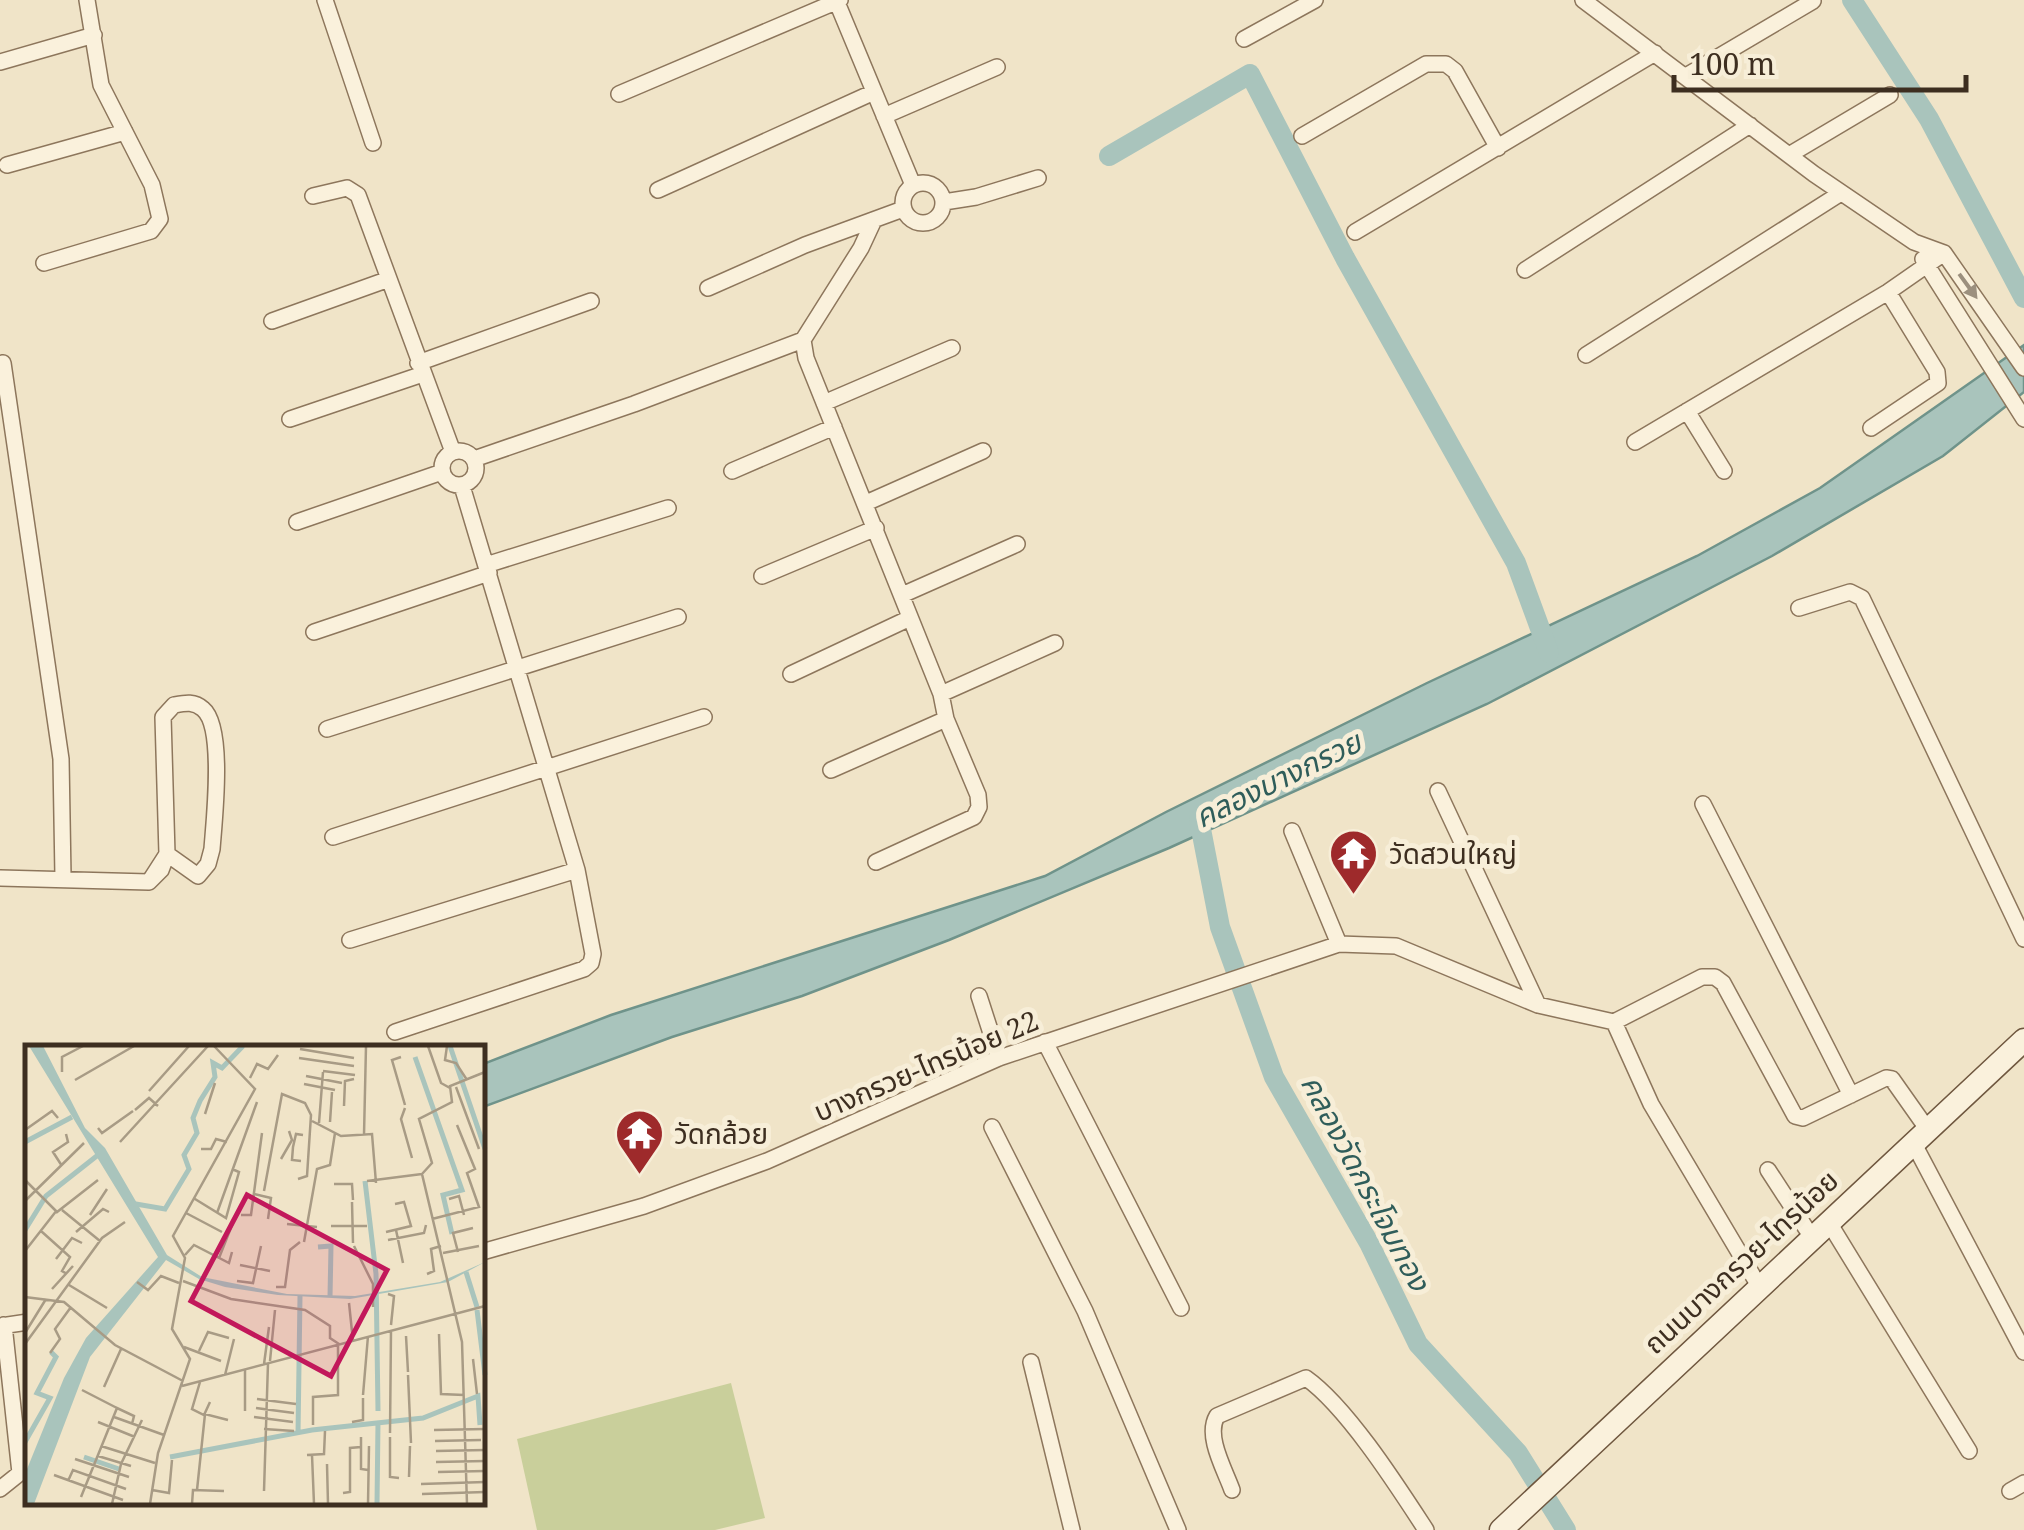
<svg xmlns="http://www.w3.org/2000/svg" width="2024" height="1530" font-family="'Noto Serif','Noto Sans Thai',serif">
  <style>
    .green { fill: #c9cf9b }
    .water { fill: #a9c4bc; stroke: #6f938a; stroke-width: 2.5 }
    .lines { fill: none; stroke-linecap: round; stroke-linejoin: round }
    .canal { stroke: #a9c4bc; stroke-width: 20 }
    .street-casing { stroke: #8d765c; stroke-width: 18 }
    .secondary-casing { stroke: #6f573f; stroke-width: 25 }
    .street { stroke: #faf1dc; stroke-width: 15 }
    .secondary { stroke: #faf1dc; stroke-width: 22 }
    .oneway { fill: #9c907e }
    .labels { text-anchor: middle; stroke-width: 10; stroke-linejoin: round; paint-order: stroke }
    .poi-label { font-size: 28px; fill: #3d2e20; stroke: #f7eed8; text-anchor: start }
    .street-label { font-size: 28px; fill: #3d2e20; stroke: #f7eed8 }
    .water-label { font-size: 30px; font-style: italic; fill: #2f5d5a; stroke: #f7eed8 }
    .inset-river { fill: none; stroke: #a9c4bc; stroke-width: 5 }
    .inset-road { fill: none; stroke: #a89b85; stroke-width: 2.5 }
    .view { fill: #c2185b; fill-opacity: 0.15; stroke: #c2185b; stroke-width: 5 }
    .inset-edge { fill: none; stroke: #3d2e20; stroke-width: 5 }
  </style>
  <rect width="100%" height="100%" fill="#f0e4c8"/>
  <path class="green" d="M731 1383 765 1518 715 1530H537L517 1439Z"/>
  <path class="water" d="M2024 345V392L1943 456 1772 556 1487 704 1169 848 949 940 802 996 672 1037 483 1107V1064L611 1015 1045 876 1166 812 1427 683 1697 556 1820 488Z"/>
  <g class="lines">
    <path class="canal" d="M1852 0 1929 119 2024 298
      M1109 156 1250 74 1345 258 1516 563 1549 653
      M1199 819 1220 927 1274 1077 1369 1243 1418 1344 1518 1453 1566 1530"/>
    <defs>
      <path id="street" d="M325 0 373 143
        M836 0 913 185
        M1583 0 1814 174 1914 242 1944 253 2024 368
        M1244 39 1315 0
        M0 62 94 35
        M1686 76 1813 1
        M619 94 840 0
        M884 116 997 67
        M1302 136 1426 64H1446L1455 71 1498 148
        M1789 155 1890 95
        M7 165 125 132
        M903 203a20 20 0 1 1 40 0a20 20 0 1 1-40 0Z
        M658 190 874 92
        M313 196 347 188 358 195 453 452
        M944 202 976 197 1038 178
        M874 220 861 248 803 340 806 358 941 694 946 719 978 795 979 807 974 817 876 862
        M1355 232 1655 53
        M1923 259 2024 419
        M44 263 151 231 160 219 152 185 101 85 87 0
        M1525 270 1750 125
        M708 288 805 245 903 209
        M272 321 389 279
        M1586 355 1841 193
        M3 363 61 759 63 877
        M418 363 591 301
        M824 403 952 348
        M1687 411 1724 471
        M290 419 423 374
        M1871 428 1938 383 1937 372 1888 292
        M1635 442 1888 292 1944 253
        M442 468a17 17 0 1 1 34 0a17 17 0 1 1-34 0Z
        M474 459 634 404 803 340
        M732 471 834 427
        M866 503 983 451
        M297 522 442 472
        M486 565 668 508
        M762 576 876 528
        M902 595 1017 544
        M1799 608 1850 592 1862 598 2024 939
        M314 632 489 573
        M791 674 910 618
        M941 694 1055 643
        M327 729 678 617
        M831 770 946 719
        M1438 791 1538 1005
        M1703 804 1851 1095
        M1292 831 1339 944
        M333 837 704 717
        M0 878 149 882 167 854 198 876 208 864 212 849C214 821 225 727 203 709 194 701 185 703 174 705L163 717 167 854 161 870 149 882
        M350 940 577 870
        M979 996 999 1058
        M1614 1022 1651 1104 1759 1286
        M395 1032 584 969 591 963 593 954 577 870 462 486
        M1045 1042 1181 1308
        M992 1127 1085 1311 1178 1530
        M1914 1144 2024 1352
        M1768 1170 1811 1236
        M1828 1221 1969 1451
        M482 1252 644 1206 767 1161 999 1058 1339 944 1396 946 1538 1005 1614 1022 1702 977H1715L1723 983 1795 1116 1803 1118 1886 1078 1892 1079 1928 1130
        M0 1326 28 1322
        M1031 1362 1072 1530
        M0 1489 20 1473 4 1325
        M1232 1490C1225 1470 1205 1436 1217 1416L1306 1378C1347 1407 1398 1487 1426 1530
        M2010 1491 2024 1483"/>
      <path id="secondary" d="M1501 1530 2024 1040"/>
    </defs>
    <use href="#street" class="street-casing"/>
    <use href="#secondary" class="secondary-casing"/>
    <use href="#street" class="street"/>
    <use href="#secondary" class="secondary"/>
  </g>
  <defs><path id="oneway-solid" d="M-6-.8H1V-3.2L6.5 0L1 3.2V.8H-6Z" transform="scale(2.5)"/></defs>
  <use class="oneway" href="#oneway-solid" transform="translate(1968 286) rotate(54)"/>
  <defs>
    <symbol id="temple-pin" viewBox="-11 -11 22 30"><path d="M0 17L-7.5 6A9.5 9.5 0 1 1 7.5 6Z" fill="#9e2a2b" stroke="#f7eed8"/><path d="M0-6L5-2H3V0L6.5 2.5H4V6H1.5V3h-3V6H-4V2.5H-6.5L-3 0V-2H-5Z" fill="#fff"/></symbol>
  </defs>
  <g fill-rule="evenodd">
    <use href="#temple-pin" x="1326" y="826" width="55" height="75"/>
    <use href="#temple-pin" x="612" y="1106" width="55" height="75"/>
  </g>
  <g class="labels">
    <g class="poi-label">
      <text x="1389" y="864">วัดสวนใหญ่</text>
      <text x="674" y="1144">วัดกล้วย</text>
    </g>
    <g class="street-label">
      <text transform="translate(926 1066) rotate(-23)" y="10">บางกรวย-ไทรน้อย 22</text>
      <text transform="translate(1741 1262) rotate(-43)" y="10">ถนนบางกรวย-ไทรน้อย</text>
    </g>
    <g class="water-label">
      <text transform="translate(1278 780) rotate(-26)" y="10">คลองบางกรวย</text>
      <text transform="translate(1365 1183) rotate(62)" y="10">คลองวัดกระโจมทอง</text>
    </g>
  </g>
  <g transform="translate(25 1045)">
    <rect width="460" height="460" fill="#f0e4c8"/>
    <path d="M4 1H18L60 83 80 103 142 210 177 232 262 249 330 251 415 237 460 217 423 237 325 254 253 250 200 242 174 234 141 215 65 312 9 459H0V429L39 333 61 293 133 212Z" fill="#a9c4bc"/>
    <path class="inset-river" d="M425 1 460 104M390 12 437 145 418 150 427 189M0 97 47 72M340 136 351 229 353 366M105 158 140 164 164 124 159 110 172 88 168 73 175 56 190 32 188 18 197 23 218 1M0 185 21 151 73 110M293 202 306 201 305 252M441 227 452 262M452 265 460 330M273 389 275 251M0 397 25 353 12 348 31 312 26 307M59 412 94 424M145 412 287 385 398 373 453 351 455 380M352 459 353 377"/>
    <path class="inset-road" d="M403 1 416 38 425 43M422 1 420 15 431 18 442 35M275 4 329 13M376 12 367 15 380 60M274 13 329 21M298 26 330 30M37 27V12L58 1M281 31 317 38M225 33 232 19 243 24 253 10M50 35 109 1M279 39 310 45M431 42 454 104M124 46 164 1M319 61 320 36 329 34M380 63 376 74 387 113M110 65 124 53 133 61M180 69 190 38M287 76 316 91 347 89 351 138M305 77 307 47M294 78 298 27M73 83 77 88 108 66M0 85 27 66 33 73M339 90 341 1M95 97 183 1M176 104H186L191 94 202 97M256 114 267 95 264 86M276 116 267 115 268 102 271 89 278 90M37 121 28 107 43 97 41 89M0 135 32 167 73 135M342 136 397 129M309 139H327L328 155M239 146 257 49 280 58 286 70 282 131 273 134M229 149 246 153 243 174M170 154 201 173 214 127 207 124M424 154 434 151 439 170M0 156 59 98M327 157 328 198M37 165 75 196M161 168 197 187M192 168 232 57M65 170 82 144M216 170H226L237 88M407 174 454 162 442 128 450 124 432 80M262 179 292 182M306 181H342M371 185 378 218M16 186 45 212 37 226 42 229M51 187 78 164 84 167M361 187 386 181 379 157 370 159M363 195 399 188 401 180M279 197 292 124 305 120 310 88M329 201 348 239V262M0 206 32 165M433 207 428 188 448 183M418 208 454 201M160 210 169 200 204 218 207 207M194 213 209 175M31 214 47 193 57 198M215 220 245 226M402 229 409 226 406 204 416 201M158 236 206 254 280 265 305 281V293L314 299M212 236 228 238 236 201M112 237 123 245 136 231 154 238M44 240 82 263M251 242H260L265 205 275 197M27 244 48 221M363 249 369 251 366 280M0 252 39 257 90 300 158 336M324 258 328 296M0 288 21 254M414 289 416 349 439 350M381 291 383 327M0 299 77 193 100 177M159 302 196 316M174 306 183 287 204 293M25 308 35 294 30 284 46 262M448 314 452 349M245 316 250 265M239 319 244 282M200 330 209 294M383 330 386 398M175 337 167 364 179 370 185 357M157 341 460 261M79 342 96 304M57 345 92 363M338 350 343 291M232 354 271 359M231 363 269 368M220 366V325M89 372 139 390M229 372 268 377M73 377 110 392M327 377 338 375V353M288 380V352L313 350V300M239 384 269 386M409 385 460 384M365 388 366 285M336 392V424L343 425M365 392V432L374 433M410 396 456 395M76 401 130 418M411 406 460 405M282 410 299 409 300 386M287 410 289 459M73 411 106 421M50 414 104 432M411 417 460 416M302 419 303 459M413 427 460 426M29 430 98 455M384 432 385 401M43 436 48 425 101 444M396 439 460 437M127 445 144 448 147 415M172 445 180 369 203 375M239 446 243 318M318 448 325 447V403L336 402M397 449 460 447M56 452 92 363 109 371 107 379M87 459 96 419 117 375M125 459 133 408 165 314 147 284 160 213 148 191 230 44 189 1M167 459 168 445 199 446M343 459 344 401M442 459 437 297 397 129 407 118 394 74 427 57 425 41 460 27"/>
    <path class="view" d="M222 150 362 225 306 331 166 256Z"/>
    <rect width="460" height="460" class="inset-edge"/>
  </g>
  <path d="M1674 75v15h292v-15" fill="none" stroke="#3d2e20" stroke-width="5"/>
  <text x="1689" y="75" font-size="30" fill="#3d2e20" stroke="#f7eed8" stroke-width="8" paint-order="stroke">100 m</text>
</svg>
